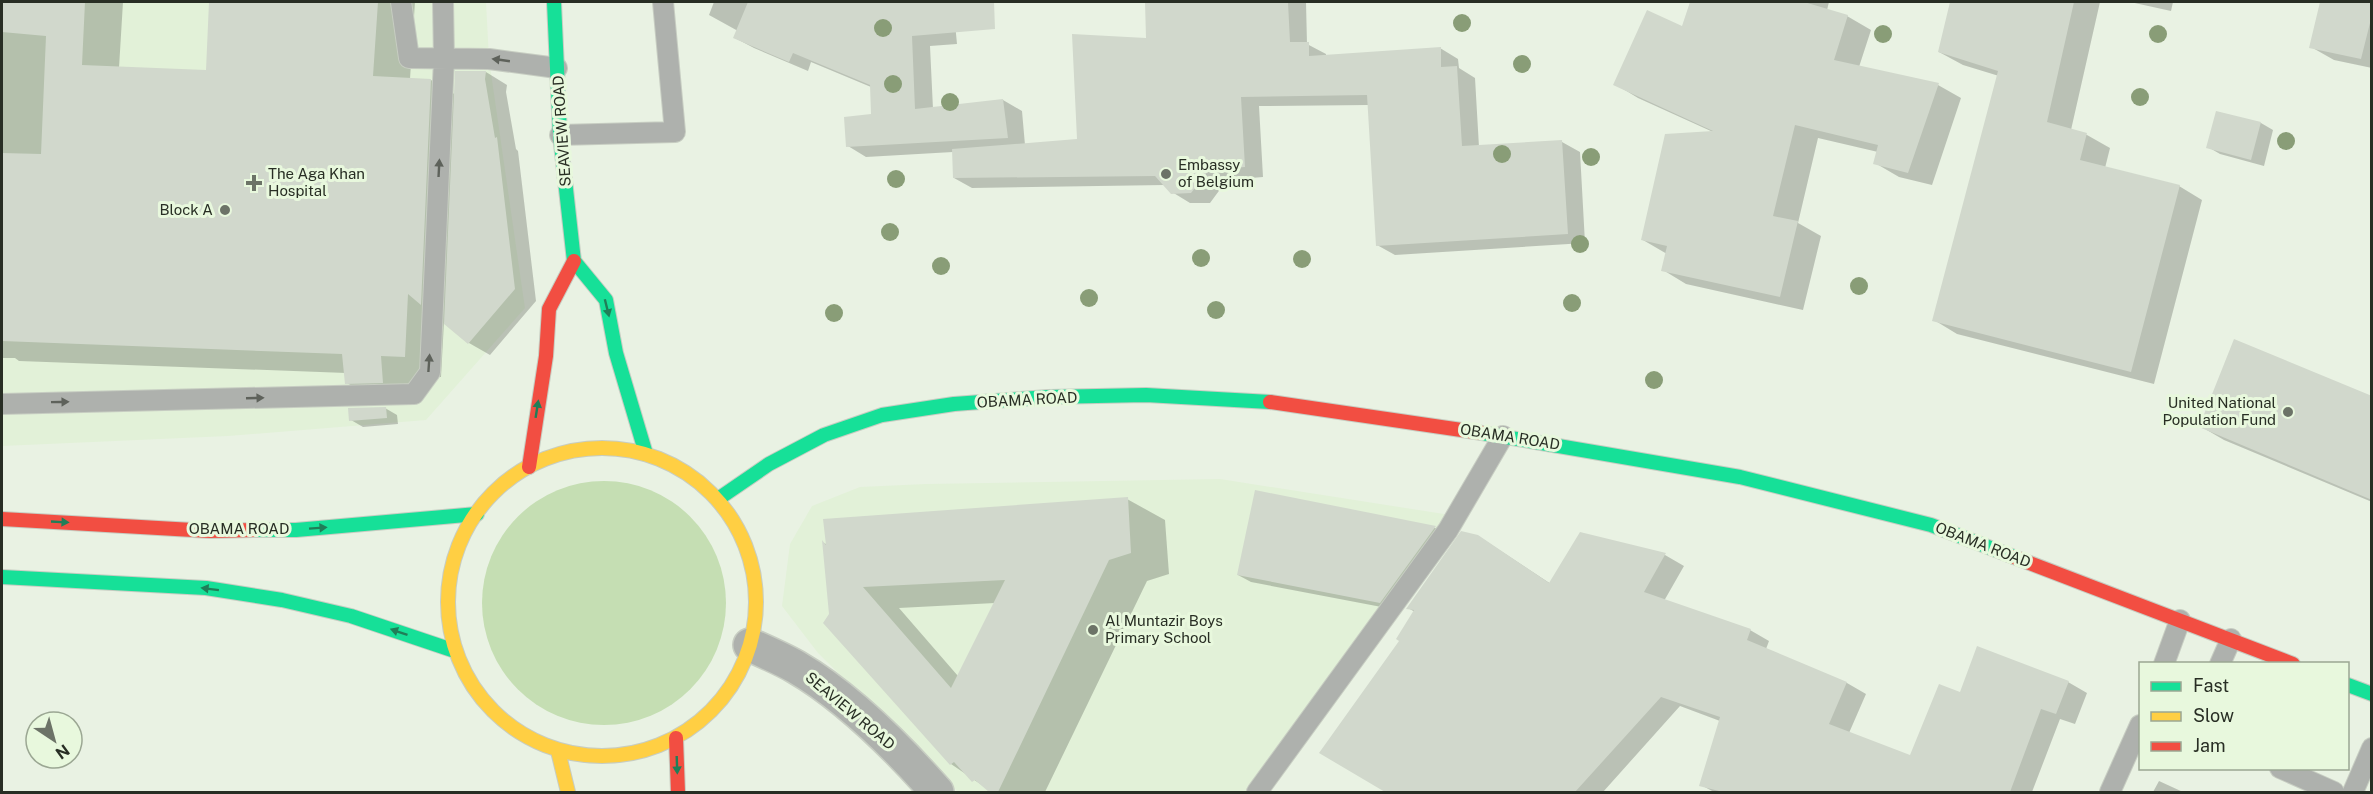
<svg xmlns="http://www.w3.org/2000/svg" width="2373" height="794" font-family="'Public Sans',sans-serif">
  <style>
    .built { fill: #e2f1d8 }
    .green { fill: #c5deb3 }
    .shadow { fill: #0003; fill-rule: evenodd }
    .building { fill: #d1d8cc; fill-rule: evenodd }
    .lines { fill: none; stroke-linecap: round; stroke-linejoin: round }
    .lane-casing { stroke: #c7cdc2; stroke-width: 22 }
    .street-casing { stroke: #c7cdc2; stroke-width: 36 }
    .fast-casing { stroke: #c7cdc2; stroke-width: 16 }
    .slow-casing { stroke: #c7cdc2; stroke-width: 16 }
    .jam-casing { stroke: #c7cdc2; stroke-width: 16 }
    .lane { stroke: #aeb1ad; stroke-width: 20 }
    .street { stroke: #aeb1ad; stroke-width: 33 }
    .fast { stroke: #16e098; stroke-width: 14 }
    .slow { stroke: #ffcf43; stroke-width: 14 }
    .jam { stroke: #f24e42; stroke-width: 14 }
    .tree { fill: #899d77 }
    .oneway { fill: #5e625b }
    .oneway2 { fill: #207e58 }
    .poi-dot { fill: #6c7367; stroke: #e8f8dd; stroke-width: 2 }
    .labels { text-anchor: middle; stroke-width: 6; stroke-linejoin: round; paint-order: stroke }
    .street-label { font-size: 15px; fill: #282e24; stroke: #e8f8dd }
    .poi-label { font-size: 15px; fill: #282e24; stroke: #e8f8dd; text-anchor: start }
  </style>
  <rect width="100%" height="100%" fill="#e9f2e3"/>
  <path class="built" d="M2 2H486L489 59 525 308 426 420 228 436 2 446Z
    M1220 479 1444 514 1463 523 1269 792H958L818 653 782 606 790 544 812 506 860 487 926 484Z"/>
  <path class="green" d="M482 603a122 122 0 1 1 244 0a122 122 0 1 1-244 0Z"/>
  <path class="shadow" d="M4 2H123L119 68 207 71 211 2H415L410 79 431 80 456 95 486 72 507 85 506 92 516 149 518 151 536 301 490 355 469 343 444 322 441 377 417 376 419 403 383 404 347 383 346 373 19 361 15 358H2V16Z
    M714 2H953L957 44 930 46 933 109 1003 100 1022 111 1025 145 1078 140 1148 40 1146 2H1306L1307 44 1326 54V56L1440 48 1458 59 1459 68 1475 78 1479 147 1562 142 1580 152 1585 243 1395 255 1377 245 1369 105 1259 106 1263 177 1227 180 1210 203H1190L1172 192 1165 185 972 188 954 178 953 152 866 157 848 146 873 115 871 87 811 62 808 71 754 48 735 38 738 31 709 15Z
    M1691 2H1829L1827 10 1847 16 1871 30 1859 67 1938 85 1961 98 1932 185 1899 177 1875 163 1878 152 1818 138 1798 223 1821 236 1803 310 1686 284 1663 270 1667 254 1643 240 1713 132 1638 98 1615 84 1683 28Z
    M1951 2H2100L2071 130 2087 135 2110 148 2105 168 2179 186 2202 200 2154 384 1957 334 1934 320 1999 76 1963 65 1939 52Z
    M2130 2H2173L2171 11Z
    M2321 2H2372V68L2334 60 2311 47Z
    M2217 112 2261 123 2273 130 2264 166 2220 154 2208 147Z
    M2372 399V502L2224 440 2200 426Z
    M385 408 397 415 398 424 363 427 351 420Z
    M1256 492 1435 528 1447 534 1392 609 1251 582 1238 575Z
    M1127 499 1165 520 1169 574 1147 581 1045 792H992L951 764 830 615 824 543 828 545ZM995 603 958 676 899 608Z
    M1580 534 1665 555 1684 566 1664 601 1750 630 1769 641 1766 649 1847 683 1866 694 1849 733 1911 757 1961 694 2068 682 2087 693 2075 724 2060 719 2032 792H1714L1701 785 1720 721 1680 706 1603 792H1404L1330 741 1401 640 1415 612 1408 608 1478 536 1551 584Z
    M2159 781 2183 792H2153Z"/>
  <path class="building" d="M2 2H85L82 65 206 70 209 2H378L373 76 431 79 421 305 408 294 405 357 381 356 383 383 345 384 342 354 2 341V153L41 154 46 36 2 32Z
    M748 2H994L995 29 912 36 915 109 1003 99 1008 138 846 147 844 117 871 114 870 85 793 53 789 62 733 38Z
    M1145 2H1288L1290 42H1309V56L1441 47V67L1457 66 1462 146 1562 140 1568 234 1376 246 1367 95 1241 97 1245 167 1209 170 1191 193 1171 194 1155 176 953 178 952 149 1077 139 1072 34 1146 38Z
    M1690 2H1804L1848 15 1834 60 1939 83 1908 173 1873 164 1878 145 1795 125 1773 216 1798 221 1780 297 1661 271 1667 246 1641 240 1665 134 1713 131 1613 85 1647 10 1682 26Z
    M1950 2H2074L2047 122 2087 133 2080 160 2180 185 2131 372 1932 321 1998 71 1938 52Z
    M2320 2H2372V15L2361 59 2309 48Z
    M455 71H486L485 79 495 138 497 137 515 289 468 344 444 324Z
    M2216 111 2261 122 2251 160 2206 148Z
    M2234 339 2372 396V500L2199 427Z
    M386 407 387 418 349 421 348 408Z
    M1255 490 1436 526 1380 603 1237 575Z
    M1128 497 1131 553 1109 560 998 792H989L975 780 972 782 954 762 950 765 823 623 829 614 822 540 826 545 823 519ZM1005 580 951 688 863 587Z
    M1461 531 1478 535 1549 583 1580 532 1666 553 1644 592 1751 629 1747 640 1847 682 1829 724 1910 755 1939 684 1960 692 1977 646 2069 681 2056 714 2041 709 2010 792H1723L1699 786 1720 717 1661 697 1575 792H1385L1319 753 1399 641 1396 639 1414 610 1406 609Z"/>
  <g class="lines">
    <defs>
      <path id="lane" d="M401 2 409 58 489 59 557 68
        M560 135 675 132 663 2
        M2 404 414 394 430 372 444 59 443 2
        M2164 664 2180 620
        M2220 664 2231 639
        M2280 768 2334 792
        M1257 792 1448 530 1503 436
        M2110 792 2140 725
        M2353 792 2372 748"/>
      <path id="street" d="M750 645C766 652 782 659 796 667 846 696 899 749 937 792"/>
      <path id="fast" d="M554 2 560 135 574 261 606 300 616 353 646 454
        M1482 433 1740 477 1931 525 2014 557
        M718 499 769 464 824 435 882 415 954 404 1048 397 1146 395 1270 402
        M254 530H296L477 514
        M2 577 206 588 282 600 351 616 455 651
        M2348 685 2372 694"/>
      <path id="slow" d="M448 602a154 154 0 1 1 308 0a154 154 0 1 1-308 0Z
        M558 751 568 792"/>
      <path id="jam" d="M1270 402 1482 433
        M529 467 546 356 549 309 574 261
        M2 519 210 531 254 530
        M2014 557 2293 664
        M676 738 678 792"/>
    </defs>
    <use href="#lane" class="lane-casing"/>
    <use href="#street" class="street-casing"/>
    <use href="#fast" class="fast-casing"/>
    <use href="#slow" class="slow-casing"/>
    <use href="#jam" class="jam-casing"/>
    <use href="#lane" class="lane"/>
    <use href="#street" class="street"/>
    <use href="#fast" class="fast"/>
    <use href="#slow" class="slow"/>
    <use href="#jam" class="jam"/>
  </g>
  <g class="tree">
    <circle cx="1462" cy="23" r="9"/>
    <circle cx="883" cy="28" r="9"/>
    <circle cx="1883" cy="34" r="9"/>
    <circle cx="2158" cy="34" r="9"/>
    <circle cx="1522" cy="64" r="9"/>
    <circle cx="893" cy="84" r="9"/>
    <circle cx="2140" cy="97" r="9"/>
    <circle cx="950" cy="102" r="9"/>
    <circle cx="2286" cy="141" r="9"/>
    <circle cx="1502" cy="154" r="9"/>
    <circle cx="1591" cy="157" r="9"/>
    <circle cx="896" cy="179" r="9"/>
    <circle cx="890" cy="232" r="9"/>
    <circle cx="1580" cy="244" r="9"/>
    <circle cx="1201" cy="258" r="9"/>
    <circle cx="1302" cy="259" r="9"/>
    <circle cx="941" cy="266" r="9"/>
    <circle cx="1859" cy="286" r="9"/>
    <circle cx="1089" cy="298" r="9"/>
    <circle cx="1572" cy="303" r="9"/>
    <circle cx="1216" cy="310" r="9"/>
    <circle cx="834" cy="313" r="9"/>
    <circle cx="1654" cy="380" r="9"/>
  </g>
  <defs><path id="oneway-solid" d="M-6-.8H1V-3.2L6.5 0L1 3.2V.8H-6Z" transform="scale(1.5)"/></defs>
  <g class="oneway">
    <use href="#oneway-solid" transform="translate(501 60) rotate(-172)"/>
    <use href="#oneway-solid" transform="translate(439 168) rotate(-87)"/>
    <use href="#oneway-solid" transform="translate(429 363) rotate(-86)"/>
    <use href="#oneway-solid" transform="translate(255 398) rotate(-2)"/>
    <use href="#oneway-solid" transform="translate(60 402) rotate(-1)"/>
  </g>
  <g class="oneway2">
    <use href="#oneway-solid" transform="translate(607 308) rotate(76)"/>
    <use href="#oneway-solid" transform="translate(537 409) rotate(-81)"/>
    <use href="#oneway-solid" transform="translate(60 522) rotate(3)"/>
    <use href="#oneway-solid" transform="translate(318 528) rotate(-4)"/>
    <use href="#oneway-solid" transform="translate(210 589) rotate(-173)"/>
    <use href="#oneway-solid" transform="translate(399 632) rotate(-161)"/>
    <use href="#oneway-solid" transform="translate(677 765) rotate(88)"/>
  </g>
  <g class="poi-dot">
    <circle cx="1166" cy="174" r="6"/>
    <path d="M251 174h6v6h6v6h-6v6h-6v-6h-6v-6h6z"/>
    <circle cx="225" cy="210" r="6"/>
    <circle cx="2288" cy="412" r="6"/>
    <circle cx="1093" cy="630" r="6"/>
  </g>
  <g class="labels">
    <g class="street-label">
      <text transform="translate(562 131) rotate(-94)" y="5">SEAVIEW ROAD</text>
      <text transform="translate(1027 400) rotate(-3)" y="5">OBAMA ROAD</text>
      <text transform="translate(1510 437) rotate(9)" y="5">OBAMA ROAD</text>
      <text x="239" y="534">OBAMA ROAD</text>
      <text transform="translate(1983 545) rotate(21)" y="5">OBAMA ROAD</text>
      <text transform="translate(850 711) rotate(40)" y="5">SEAVIEW ROAD</text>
    </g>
    <g class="poi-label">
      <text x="1178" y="170">Embassy<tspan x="1178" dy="17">of Belgium</tspan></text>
      <text x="268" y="179">The Aga Khan<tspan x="268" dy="17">Hospital</tspan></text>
      <text x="213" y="215" text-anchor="end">Block A</text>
      <text x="2276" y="408" text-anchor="end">United National<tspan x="2276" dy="17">Population Fund</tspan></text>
      <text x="1105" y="626">Al Muntazir Boys<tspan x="1105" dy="17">Primary School</tspan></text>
    </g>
  </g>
  <rect width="2373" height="794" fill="none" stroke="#282e24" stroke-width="6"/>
  <rect x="2139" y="662" width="210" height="108" fill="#e8f8dd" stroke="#9ba793" stroke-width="1.5"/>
  <rect x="2151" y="682" width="30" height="9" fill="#16e098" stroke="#9ba793" stroke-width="1.5"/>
  <text x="2193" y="692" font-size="18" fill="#282e24">Fast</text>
  <rect x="2151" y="712" width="30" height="9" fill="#ffcf43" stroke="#9ba793" stroke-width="1.5"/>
  <text x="2193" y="722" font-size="18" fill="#282e24">Slow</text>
  <rect x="2151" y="742" width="30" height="9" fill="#f24e42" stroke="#9ba793" stroke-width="1.5"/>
  <text x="2193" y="752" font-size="18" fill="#282e24">Jam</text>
  <g transform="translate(54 740) rotate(144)"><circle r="28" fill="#e8f8dd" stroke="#9ba793" stroke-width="1.5"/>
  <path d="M0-4.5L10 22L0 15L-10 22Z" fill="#6c7367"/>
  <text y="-9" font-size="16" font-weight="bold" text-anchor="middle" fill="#282e24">N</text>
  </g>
</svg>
